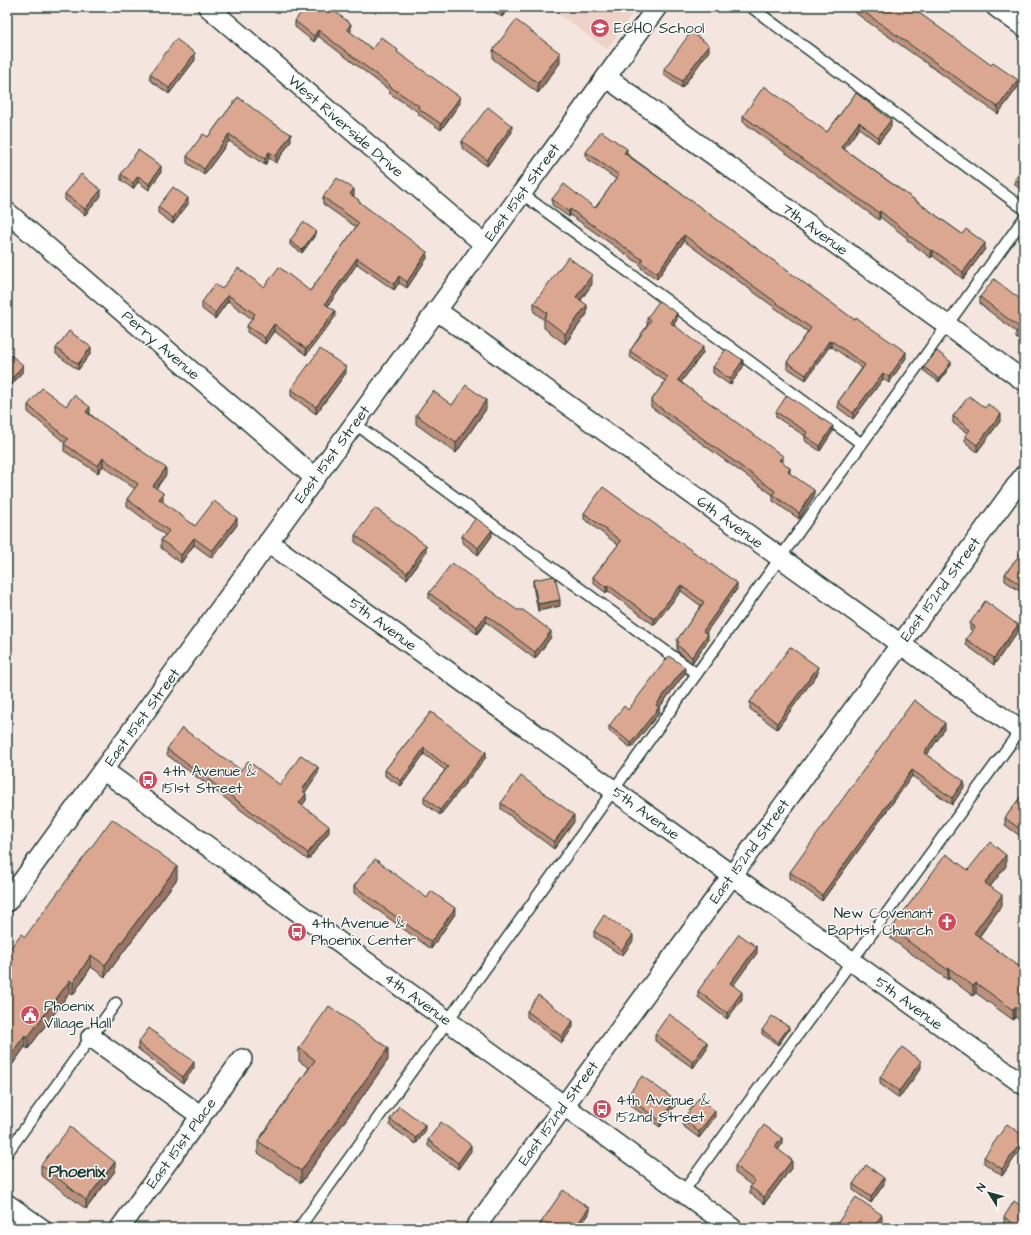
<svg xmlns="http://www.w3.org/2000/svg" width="1031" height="1235" font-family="'Architects Daughter',sans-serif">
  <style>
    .built { fill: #edd2c7 }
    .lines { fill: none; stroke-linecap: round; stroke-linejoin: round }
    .lane-casing { stroke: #1f3d34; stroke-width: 13 }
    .street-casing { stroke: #1f3d34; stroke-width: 22 }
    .lane { stroke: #fff; stroke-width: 10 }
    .street { stroke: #fff; stroke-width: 19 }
    .wall { fill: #bd907c; stroke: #1f3d34 }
    .shaded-wall { fill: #9a7565; stroke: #1f3d34 }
    .building { fill: #dca790; stroke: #1f3d34 }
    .labels { text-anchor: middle; stroke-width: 3; stroke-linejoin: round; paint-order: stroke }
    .poi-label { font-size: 15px; fill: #1f3d34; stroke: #fff; text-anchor: start }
    .street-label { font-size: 15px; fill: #1f3d34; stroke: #fff }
    .quarter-label { font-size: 17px; font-weight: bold; fill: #1f3d34; stroke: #fff }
  </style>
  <rect width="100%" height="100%" fill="#f4e5de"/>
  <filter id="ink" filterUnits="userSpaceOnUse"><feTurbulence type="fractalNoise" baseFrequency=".025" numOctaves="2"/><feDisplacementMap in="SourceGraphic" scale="8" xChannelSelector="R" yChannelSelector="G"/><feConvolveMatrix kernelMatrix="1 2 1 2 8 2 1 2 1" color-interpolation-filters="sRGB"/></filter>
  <g filter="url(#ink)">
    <path class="built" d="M549 7H637L607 49Z"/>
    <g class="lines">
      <defs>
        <path id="lane" d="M751 7 1024 209
          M521 193 862 444
          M354 423 697 674
          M7 1153 116 1003
          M683 1192 1022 728
          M299 1228 1024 218"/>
        <path id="street" d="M208 7 484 244
          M996 7 1024 27
          M606 77 1024 381
          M7 212 315 478
          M436 310 1024 733
          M268 542 1024 1085
          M103 770 732 1228
          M7 902 657 7
          M91 1037 201 1116
          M7 1204 41 1228
          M120 1228 242 1059
          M475 1228 1024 475"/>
      </defs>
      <use href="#lane" class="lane-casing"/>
      <use href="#street" class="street-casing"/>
      <use href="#lane" class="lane"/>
      <use href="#street" class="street"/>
    </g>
    <path class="wall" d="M336 7V13L351 31 350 32 372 49 398 53 460 103 441 130 418 114V112L389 93V90L318 36 314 42 295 27V21Z
      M487 7H509L502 17Z
      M847 7H911L1018 87 998 114Z
      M493 50 560 63 538 93 493 59Z
      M709 51 682 88 664 75V69Z
      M195 60 169 94 150 80V74Z
      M856 93 891 127 878 143 859 128 844 149 962 234 985 249 963 279 933 256 931 258 907 240V238L880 217 879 220 743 122V116L827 132Z
      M238 97 291 141 276 163 269 158 265 165 229 141 204 175 187 163V156L208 137Z
      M512 132 487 166 462 148V141Z
      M586 152 627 154 906 358 889 383 883 379 853 419 838 408V402L862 368 832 347 831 348 829 347 806 380 787 368V362L808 332 684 241 657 279 641 268V265L600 236 570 215 569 217 552 205V199L595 208 616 179 586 158Z
      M1024 168V192L1015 185V179Z
      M161 172 149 190 138 182 133 189 121 180V174Z
      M65 194 101 196 85 215 65 200Z
      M353 196 359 202 427 258 407 288 399 283 394 290 357 264 328 306 335 317 306 355 274 331 265 344 247 332V326L252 319 228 301 215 319 202 309V302L222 289 264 287 310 291 356 227 323 204V197Z
      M188 204 173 224 158 213V207Z
      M316 234 302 253 290 245V241Z
      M592 284 581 300 587 314 565 344 544 328V320L534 312V303Z
      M980 297 1024 302V344L1016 338V332L980 304Z
      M647 318 677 319 674 325 703 353 681 382 783 462H782L790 474 814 496 799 519 773 501V495L651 407V401L665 381 630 357V351L648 324H647Z
      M56 348 91 353 78 370 56 354Z
      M7 352 23 371 11 386 7 383Z
      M951 365 939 382 924 371V367Z
      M713 367H743L730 385 713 373Z
      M346 373 316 414 291 396V389Z
      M28 405 66 406 90 414 166 475 156 488 163 501 162 502 195 526 237 525 212 558 194 545 181 563 161 548V540L165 535 127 506V499L135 489 103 466 98 473 64 451V444L65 443 28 412Z
      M452 405 486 409 456 453 416 424V415Z
      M776 412 833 431 820 451 805 441V436L776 417Z
      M953 416 1001 420 977 452 965 442V436L967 433 953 423Z
      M584 513 737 589 705 633 708 640 692 663 677 651V640L701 606 681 591 654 625 608 591 606 593 593 583V577L618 545 584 519Z
      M1024 529V543L1020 540V534Z
      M355 535 426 552 407 579 355 542Z
      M462 536H492L478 555 462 542Z
      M1024 549V594L1005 581V574Z
      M533 580 560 606 538 611 533 586Z
      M429 593 551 637 535 659 486 622 477 634 429 599Z
      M970 623 1018 631 994 665 966 645V639L972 631 970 629Z
      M685 673 659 708V713L631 748 609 731V726L628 710Z
      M818 673 777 729 750 709V702Z
      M431 712 486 757 440 815 424 803V797L445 770 424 754 401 786 385 776V770Z
      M945 729 927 755 964 787 952 805 912 776 822 901 790 878V872Z
      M167 749 241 770 280 785 318 773 305 792 306 800 302 806 329 832 308 860 167 755Z
      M1024 792V839L1005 825V818Z
      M501 803 574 822 554 849 501 809Z
      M1006 866 990 887 1002 905 979 937 1024 970V1023L1015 1017 1013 1020 976 993 973 996 949 978 948 980 891 939V929L968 870Z
      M177 879 105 977 91 967 73 995 70 992 28 1049 25 1047 7 1072V953L25 937Z
      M354 886 427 898 455 914 431 949 354 893Z
      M594 931 633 941 622 956 594 937Z
      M757 953 733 985 742 999 727 1019 698 997V991Z
      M527 1011 573 1027 562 1043 527 1017Z
      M762 1030H789L778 1045 762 1034Z
      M655 1034 707 1048 693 1068 655 1041Z
      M138 1043 194 1068 183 1083 138 1049Z
      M299 1048 388 1060 301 1183 258 1153V1141L309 1068 299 1061Z
      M921 1068 899 1098 880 1084V1077Z
      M627 1096 675 1106 660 1127 627 1103Z
      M715 1117 699 1138 683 1126V1119Z
      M390 1119 425 1131 416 1144 390 1126Z
      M1024 1136V1144L1002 1176 984 1163V1157Z
      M428 1140 471 1151 458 1169 428 1146Z
      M782 1144 778 1150 792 1167 764 1204 750 1193V1187L751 1185 735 1173V1166Z
      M41 1165 115 1171 86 1209 41 1175Z
      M853 1184H884L871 1203 853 1190Z
      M589 1214 582 1224 587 1228H540V1224Z
      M1004 1217 1024 1228H1011L1004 1223Z"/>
    <path class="shaded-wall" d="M335 7H336V12L333 17V10Z
      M505 7H509L502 17V11Z
      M351 24V31L347 36V29Z
      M318 30V36L314 42V36Z
      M709 45V51L682 88V81Z
      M195 53V60L169 94V88Z
      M560 53V63L538 93V83Z
      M1018 80V87L998 114V107Z
      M460 97V103L441 130V124Z
      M891 120V127L878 143V137Z
      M859 122V128L841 153V147Z
      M512 126V132L487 166V160Z
      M229 134V141L204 175V169Z
      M291 134V141L276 163V156Z
      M627 149V155L624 153Z
      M269 152V158L265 165V159Z
      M161 166V172L149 190V184Z
      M138 176V182L133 189V183Z
      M354 189V196L350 200V194Z
      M101 190V196L85 215V209Z
      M188 198V204L173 224V218Z
      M570 209V215L569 217V212Z
      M880 211V217L879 220V213Z
      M316 231V234L302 253V250Z
      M684 235V241L657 279V273Z
      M985 243V249L963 279V272Z
      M933 250V256L931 258V251Z
      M427 252V258L407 288V282Z
      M357 258V264L325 310V304Z
      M592 275V284L576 306V297Z
      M399 276V283L394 290V284Z
      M228 295V301L215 319V313Z
      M587 305V314L565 344V334Z
      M335 311V317L306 355V349Z
      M677 313V319L671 329V323Z
      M274 324V331L265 344V338Z
      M829 341V347L806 380V375Z
      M832 341V347L831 348V342Z
      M91 347V353L78 370V364Z
      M703 347V353L678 386V380Z
      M906 352V358L889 383V377Z
      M743 360V367L730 385V379Z
      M951 362V365L939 382V379Z
      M23 365V371L11 386V380Z
      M346 367V373L316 414V407Z
      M883 373V379L853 419V413Z
      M486 400V409L456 453V443Z
      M90 407V414L86 412Z
      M1001 414V420L977 452V445Z
      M833 426V431L820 451V446Z
      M783 456V462L779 466V460Z
      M103 458V466L98 473V466Z
      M166 468V475L153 493V486Z
      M790 468V474L788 472Z
      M814 490V496L799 519V513Z
      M163 493V501L159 506V499Z
      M237 518V525L212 558V551Z
      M492 530V536L478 555V548Z
      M194 538V545L181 563V555Z
      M426 545V552L407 579V573Z
      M737 583V589L703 637V631Z
      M608 585V591L606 593V587Z
      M681 585V591L654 625V619Z
      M560 600V606L538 611V604Z
      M486 615V622L477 634V627Z
      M1018 625V631L994 665V658Z
      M551 631V637L535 659V652Z
      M708 634V640L692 663V657Z
      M685 667V673L659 708V713L631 748V743L656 705Z
      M818 667V673L777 729V723Z
      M945 723V729L924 759V753Z
      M424 748V754L401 786V781Z
      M486 752V757L440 815V810Z
      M318 767V773L302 797V790Z
      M912 770V776L822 901V895Z
      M964 781V787L952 805V798Z
      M306 794V800L299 810V803Z
      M574 815V822L554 849V842Z
      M329 826V832L308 860V853Z
      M1006 855V866L985 893V883Z
      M177 866V879L105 977V965Z
      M1002 895V905L974 943V933Z
      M455 908V914L431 949V942Z
      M633 935V941L622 956V950Z
      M757 947V953L730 990V983Z
      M91 955V967L73 995V983Z
      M949 968V978L948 980V970Z
      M70 980V992L28 1049V1037Z
      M976 983V993L973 996V986Z
      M742 992V999L727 1019V1013Z
      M1015 1007V1017L1013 1020V1010Z
      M573 1021V1027L562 1043V1037Z
      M789 1027V1030L778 1045V1042Z
      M25 1035V1047L7 1072V1060Z
      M707 1042V1048L693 1068V1062Z
      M388 1048V1060L301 1183V1171Z
      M921 1061V1068L899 1098V1091Z
      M194 1062V1068L183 1083V1077Z
      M675 1100V1106L660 1127V1121Z
      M715 1111V1117L699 1138V1132Z
      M425 1125V1131L416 1144V1138Z
      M782 1138V1144L775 1154V1147Z
      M1024 1138V1144L1002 1176V1169Z
      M471 1145V1151L458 1169V1163Z
      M792 1160V1167L764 1204V1197Z
      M115 1162V1171L86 1209V1200Z
      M884 1178V1184L871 1203V1197Z
      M589 1208V1214L579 1228V1222Z
      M882 1215V1221L877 1228H872Z"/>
    <path class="building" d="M305 7H335L333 10 351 24 347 29 372 49 381 37 398 50 397 52 460 97 441 124 418 108 419 106 389 86 390 85 318 30 314 36 295 21Z
      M496 7H505L502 11Z
      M857 7H911L991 65 993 63 1018 80 998 107Z
      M516 20 560 53 538 83 493 50Z
      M691 32 709 45 682 81 664 69Z
      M176 39 195 53 169 88 150 74Z
      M764 86 827 132 856 93 891 120 878 137 859 122 841 147 962 234 966 229 985 243 963 272 933 250 931 251 907 234 908 233 880 211 879 213 743 116Z
      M238 97 271 122 291 134 276 156 269 152 265 159 229 134 204 169 187 156 203 134 208 137Z
      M488 107 512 126 487 160 462 141Z
      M601 131 627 149 624 153 689 199 855 320 856 318 906 352 889 377 883 373 853 413 838 402 865 365 832 341 831 342 829 341 806 375 787 362 811 328 684 235 657 273 641 262 643 260 600 230 570 209 569 212 552 199 564 184 595 208 598 204 619 175 586 152Z
      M138 150 161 166 149 184 138 176 133 183 121 174Z
      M1024 168V186L1015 179Z
      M81 174 101 190 85 209 65 194Z
      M337 178 354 189 350 194 359 200 358 201 427 252 407 282 399 276 394 284 357 258 325 304 335 311 306 349 274 324 265 338 247 326 255 314 228 295 215 313 202 302 215 284 222 289 238 268 264 287 279 267 310 291 359 223 323 197Z
      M173 187 188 198 173 218 158 207Z
      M303 222 316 231 302 250 290 241Z
      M568 257 592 275 576 297 587 305 565 334 544 318 547 313 534 303Z
      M994 279 1024 302V338L1016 332 1020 328 980 297Z
      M659 301 677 313 671 323 703 347 678 380 783 456 779 460 790 468 788 472 814 490 799 513 773 495 775 491 651 401 668 377 630 351 651 320 647 318Z
      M69 331 91 347 78 364 56 348Z
      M320 349 346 367 316 407 291 389Z
      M726 349 743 360 730 379 713 367Z
      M937 351 951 362 939 379 924 367Z
      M7 352 23 365 11 380 7 377Z
      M466 385 486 400 456 443 416 415 433 391 452 405Z
      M42 388 66 406 74 395 90 407 86 412 166 468 153 486 163 493 159 499 195 526 214 501 237 518 212 551 194 538 181 555 161 540 169 531 127 499 138 484 103 458 98 466 64 444 68 439 28 405Z
      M787 395 833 426 820 446 805 436 807 432 776 412Z
      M969 396 985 408 988 404 1001 414 977 445 965 436 970 430 953 416Z
      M603 487 737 583 703 631 708 634 692 657 677 645 679 642 677 640 704 602 681 585 654 619 608 585 606 587 593 577 621 541 584 513Z
      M375 508 426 545 407 573 355 535Z
      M476 518 492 530 478 548 462 536Z
      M1024 529V537L1020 534Z
      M1024 549V588L1005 574Z
      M452 563 517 610H523L551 631 535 652 486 615 477 627 429 593Z
      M555 576 560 600 538 604 533 580Z
      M985 601 1018 625 994 658 966 639 975 627 970 623Z
      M790 647 818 667 777 723 750 702Z
      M669 656 685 667 656 705 659 707 631 743 609 726 624 706 628 710Z
      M914 700 945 723 924 753 964 781 952 798 912 770 822 895 790 872Z
      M431 712 486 752 440 810 424 797 448 767 424 748 401 781 385 770Z
      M182 728 241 770 248 761 280 785 301 755 318 767 302 790 306 794 299 803 329 826 308 853 167 749Z
      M521 776 574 815 554 842 501 803Z
      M1024 792V832L1005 818Z
      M112 819 177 866 105 965 91 955 73 983 70 980 28 1037 25 1035 7 1060V969L13 960 7 956V953L21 934 25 937Z
      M990 842 1006 855 985 883 1002 895 974 933 1024 970V1013L1015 1007 1013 1010 976 983 973 986 949 968 948 970 891 929 946 854 968 870Z
      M375 859 427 898 431 891 455 908 431 942 354 886Z
      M604 915 633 935 622 950 594 931Z
      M739 934 757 947 730 983 742 992 727 1013 698 991Z
      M538 995 573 1021 562 1037 527 1011Z
      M329 1006 388 1048 301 1171 258 1141 315 1060 299 1048Z
      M669 1014 707 1042 693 1062 655 1034Z
      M772 1016 789 1027 778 1042 762 1030Z
      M149 1028 194 1062 183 1077 138 1043Z
      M902 1047 921 1061 899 1091 880 1077Z
      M642 1076 675 1100 660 1121 627 1096Z
      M699 1098 715 1111 699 1132 683 1119Z
      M399 1106 425 1125 416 1138 390 1119Z
      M441 1122 471 1145 458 1163 428 1140Z
      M1007 1124 1024 1136V1138L1002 1169 984 1157Z
      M764 1125 782 1138 775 1147 792 1160 764 1197 750 1187 755 1181 735 1166Z
      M70 1127 115 1162 86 1200 41 1165Z
      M866 1165 884 1178 871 1197 853 1184Z
      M563 1190 589 1208 579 1222 587 1228H546L540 1224Z
      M856 1197 882 1215 872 1228H834Z
      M1014 1201 1024 1208V1228H1020L1004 1217Z"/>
  </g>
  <defs>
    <symbol id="school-disc" viewBox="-11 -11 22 22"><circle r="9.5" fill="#d1495b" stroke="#fff"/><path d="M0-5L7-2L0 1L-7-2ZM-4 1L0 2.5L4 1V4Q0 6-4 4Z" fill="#fff"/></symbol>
    <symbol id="bus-disc" viewBox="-11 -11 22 22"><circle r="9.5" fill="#d1495b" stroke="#fff"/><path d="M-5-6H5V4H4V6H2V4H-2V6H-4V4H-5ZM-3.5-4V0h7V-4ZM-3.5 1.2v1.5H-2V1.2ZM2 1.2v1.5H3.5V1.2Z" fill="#fff"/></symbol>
    <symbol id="church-disc" viewBox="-11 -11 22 22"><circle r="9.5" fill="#d1495b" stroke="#fff"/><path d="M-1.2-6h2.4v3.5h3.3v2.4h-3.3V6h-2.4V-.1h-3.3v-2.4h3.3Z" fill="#fff"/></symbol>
    <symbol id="civic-disc" viewBox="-11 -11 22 22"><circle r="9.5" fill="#d1495b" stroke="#fff"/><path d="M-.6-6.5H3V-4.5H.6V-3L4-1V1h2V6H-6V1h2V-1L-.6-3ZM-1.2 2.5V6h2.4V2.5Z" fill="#fff"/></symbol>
  </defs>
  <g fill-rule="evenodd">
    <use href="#school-disc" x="589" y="17" width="22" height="22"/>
    <use href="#bus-disc" x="137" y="769" width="22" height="22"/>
    <use href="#church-disc" x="936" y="911" width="22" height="22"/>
    <use href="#bus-disc" x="286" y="921" width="22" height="22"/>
    <use href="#civic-disc" x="19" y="1004" width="22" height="22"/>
    <use href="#bus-disc" x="591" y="1098" width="22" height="22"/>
  </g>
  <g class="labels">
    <g class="poi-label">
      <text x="614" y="33">ECHO School</text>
      <text x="162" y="776">4th Avenue &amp;<tspan x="162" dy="17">151st Street</tspan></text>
      <text x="933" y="918" text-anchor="end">New Covenant<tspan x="933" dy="17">Baptist Church</tspan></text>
      <text x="311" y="928">4th Avenue &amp;<tspan x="311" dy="17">Phoenix Center</tspan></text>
      <text x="44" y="1011">Phoenix<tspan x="44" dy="17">Village Hall</tspan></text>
      <text x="616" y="1105">4th Avenue &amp;<tspan x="616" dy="17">152nd Street</tspan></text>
    </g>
    <g class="street-label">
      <text transform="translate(346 126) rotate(41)" y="5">West Riverside Drive</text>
      <text transform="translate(522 192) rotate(-54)" y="5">East 151st Street</text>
      <text transform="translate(815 229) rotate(36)" y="5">7th Avenue</text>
      <text transform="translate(161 345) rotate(41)" y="5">Perry Avenue</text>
      <text transform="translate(332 454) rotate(-54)" y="5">East 151st Street</text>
      <text transform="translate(730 522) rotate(36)" y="5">6th Avenue</text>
      <text transform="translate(940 589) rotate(-54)" y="5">East 152nd Street</text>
      <text transform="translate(383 624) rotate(36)" y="5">5th Avenue</text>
      <text transform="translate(142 717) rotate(-54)" y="5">East 151st Street</text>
      <text transform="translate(646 813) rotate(36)" y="5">5th Avenue</text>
      <text transform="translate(749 851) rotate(-54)" y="5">East 152nd Street</text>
      <text transform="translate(418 999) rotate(36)" y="5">4th Avenue</text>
      <text transform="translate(909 1003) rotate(36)" y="5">5th Avenue</text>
      <text transform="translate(558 1113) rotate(-54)" y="5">East 152nd Street</text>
      <text transform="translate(181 1143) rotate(-54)" y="5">East 151st Place</text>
    </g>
    <g class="quarter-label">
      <text x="77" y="1177">Phoenix</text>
    </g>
  </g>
  <rect width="1031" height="1235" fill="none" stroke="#fff" stroke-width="24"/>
  <rect x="12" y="12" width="1007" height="1211" fill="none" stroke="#1f3d34" stroke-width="1.5" filter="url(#ink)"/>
  <g transform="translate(989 1193) rotate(306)" stroke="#ffffff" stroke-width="3" paint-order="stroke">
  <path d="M0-3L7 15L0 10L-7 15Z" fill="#1f3d34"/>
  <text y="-6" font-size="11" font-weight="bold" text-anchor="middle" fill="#1f3d34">N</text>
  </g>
</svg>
